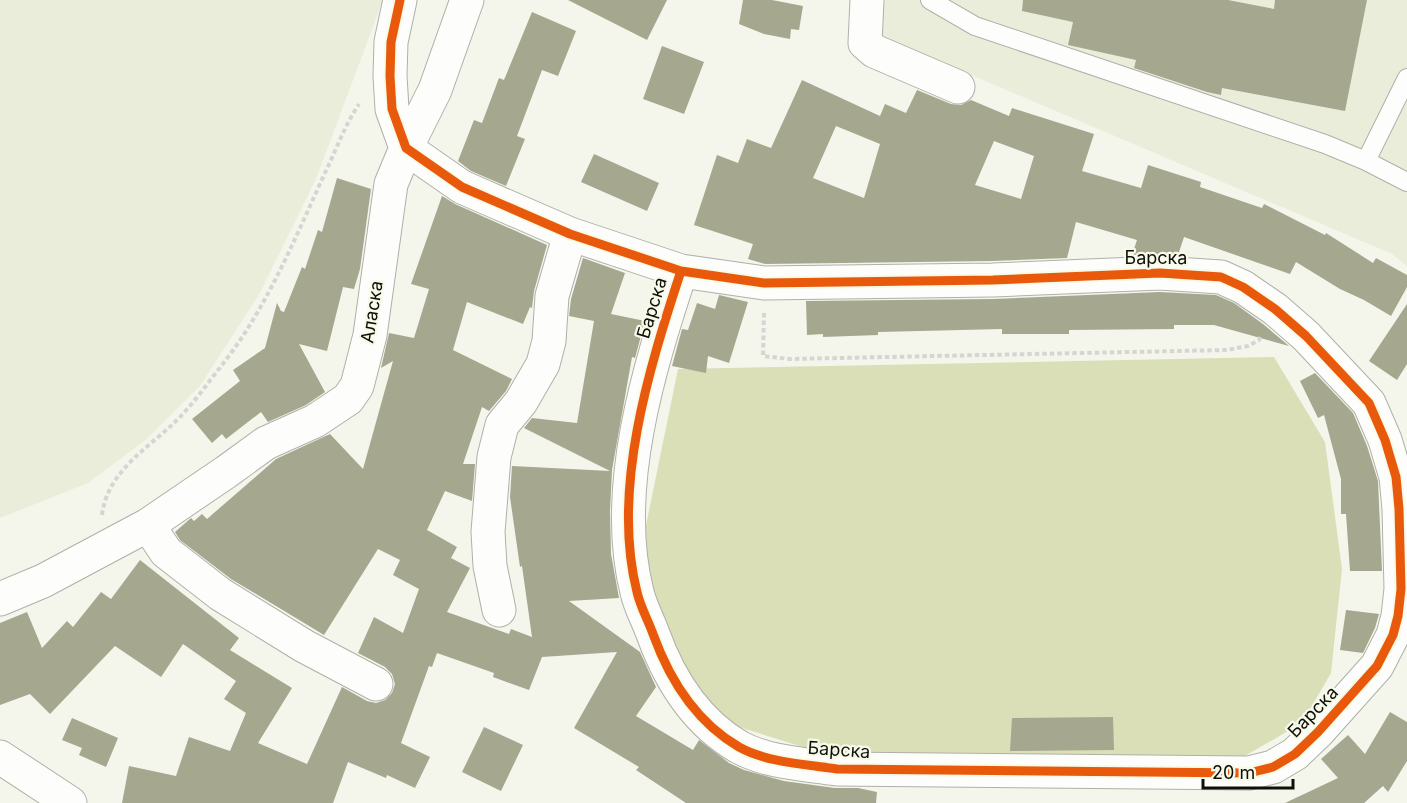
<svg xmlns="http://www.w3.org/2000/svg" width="1407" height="803" font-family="Inter,sans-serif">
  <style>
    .built { fill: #ebeddb }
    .green { fill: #dbdfb7 }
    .building { fill: #a5a78e; fill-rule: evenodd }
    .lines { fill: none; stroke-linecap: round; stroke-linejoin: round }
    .lane-casing { stroke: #afb0a9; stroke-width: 20 }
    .street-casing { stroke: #afb0a9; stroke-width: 35 }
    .path { stroke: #d5d6d3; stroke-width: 4; stroke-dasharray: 4.5 3; stroke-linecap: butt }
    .lane { stroke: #fdfefc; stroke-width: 18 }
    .street { stroke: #fdfefc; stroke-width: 33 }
    .cycleway-casing { stroke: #f7fae8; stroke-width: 13 }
    .cycleway { stroke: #e8590c; stroke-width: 9 }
    .labels { text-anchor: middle; stroke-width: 4.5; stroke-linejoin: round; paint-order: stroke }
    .street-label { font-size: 18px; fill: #0f100a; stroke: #f7fae8 }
  </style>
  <rect width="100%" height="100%" fill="#f4f6ec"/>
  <path class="built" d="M0 0H383L316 179 260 293 200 386 147 439 88 483 0 518Z
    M885 0H1407V266L1392 254 877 35Z"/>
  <path class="green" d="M1274 357 1325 442 1342 569 1331 673 1302 723 1243 757 828 755 733 725 696 698 662 632 643 540 678 369Z"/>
  <path class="building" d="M568 0H667L647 40Z
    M743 0H772L803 6 799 30 791 29 790 39 764 34 739 24Z
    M1023 0H1228L1274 9 1275 0H1367L1345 111 1222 88 1221 95 1207 92 1134 68 1136 60 1068 45 1073 22 1022 11Z
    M532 12 576 31 558 76 542 70 517 136 525 139 506 186 471 171 458 161 474 120 482 123 499 78 504 80Z
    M662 46 704 62 684 114 643 99Z
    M802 80 880 116 885 104 906 113 917 90 951 104 961 105 971 100 1009 116 1012 108 1094 134 1082 171 1141 188 1148 165 1201 182 1200 187 1262 208 1264 204 1325 235 1326 233 1373 263 1376 258 1407 275V287L1391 316 1364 300 1340 289 1296 262 1290 274 1184 237 1178 255H1132L1137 240 1076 222 1067 258 992 261 765 264 748 259 753 244 694 225 717 155 738 163 747 139 771 148ZM836 126 880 144 864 198 813 178ZM994 141 1034 156 1021 199 975 185Z
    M594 154 659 183 647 211 581 182Z
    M337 178 371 189 360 269 354 289 343 287 327 351 299 344 325 392 306 405 268 422 261 412 226 439 222 434 212 443 192 419 240 381 233 370 265 348 277 303 281 311 284 312 302 267 305 269 318 230 322 232Z
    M442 196 455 204 547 245 534 291 532 308 530 307 523 324 467 302 453 350 512 379 506 391 489 411 482 407 463 464H475L472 501 445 491 427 530 457 547 451 558 470 568 447 612 509 634 511 629 532 637 522 566 520 567 510 497 512 466 610 471 524 428 532 418 577 423 594 321 569 316 571 299 583 258 625 273 611 314 645 321 635 358 632 357 612 470 610 511 611 554 619 598 569 601 640 652 656 687 636 716 693 750 699 740 729 763 744 770 784 781 835 788H858L877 792 876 803H686L636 770 639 767 574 728 617 652 542 657 529 690 493 677 494 673 437 653 432 667 429 666 401 743 430 757 415 788 387 775 386 778 348 762 333 803H122L129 766 176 776 189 737 230 751 246 713 224 699 236 681 183 644 161 677 115 646 50 714 30 694 0 705V623L27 612 42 648 67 621 73 627 101 592 111 599 140 560 239 638 230 650 292 688 258 743 307 764 342 687 367 701 376 703 385 700 392 693 395 684 392 674 385 667 358 653 374 617 403 633 419 589 393 575 400 560 378 549 324 635 231 579 180 540 175 532 191 518 194 521 202 514 207 519 276 459 330 434 363 469 393 361 381 368 389 333 414 338 429 289 411 284Z
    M1160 292 1216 295 1234 303 1263 324 1289 346 1214 325H1174V329L1069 330V334H1002V329L878 332V335L823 337V334L807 335 806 301 993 299Z
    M719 295 748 302 729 363 708 356 706 373 672 366 682 329 688 330 697 303 715 309Z
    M1407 304V364L1397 380 1369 361Z
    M1315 373 1353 413 1367 446 1378 481 1382 571H1350L1346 514H1341V479L1324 415 1318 418 1300 381Z
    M1346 610 1379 614 1375 628 1363 653 1340 650Z
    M1390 712 1407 722V761L1388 792 1383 786 1364 803H1285L1338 778 1321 759 1348 735 1365 754Z
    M1113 717 1114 750 1010 751 1012 718Z
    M72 718 118 738 106 767 79 755 82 748 62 740Z
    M484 727 523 745 501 791 462 772Z"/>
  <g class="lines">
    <defs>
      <path id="lane" d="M930 0 975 26 1325 144 1366 161
        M1407 78 1366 161 1407 182"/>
      <path id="street" d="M400 0 391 42 390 76 392 109 406 148 462 187 570 234 681 271 764 283 993 280 1160 273 1221 277 1243 287 1275 309 1306 336 1369 403 1385 440 1396 477 1399 509 1401 589 1398 616 1393 635 1377 666 1318 732 1295 754 1273 767 1249 773 837 769C805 764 768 763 739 747 696 722 670 681 653 634 648 620 640 606 637 592 611 490 649 368 681 271
        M867 0 865 43 874 51 958 87
        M148 525 166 552 220 594 304 646 376 684
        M0 599 43 581 148 525 226 472 266 443 315 421 348 399 357 386 370 335 391 184 406 148 435 90 467 0
        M499 610 490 566 488 532 494 457 502 425 521 402 543 364 549 341 552 296 570 234
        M0 757 70 803"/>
    </defs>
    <use href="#lane" class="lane-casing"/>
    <use href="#street" class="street-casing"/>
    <path class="path" d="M764 313 763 356 790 359 1227 350 1248 346 1259 340 1261 336
      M102 515C107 473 145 450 173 424 191 407 207 384 222 365 267 308 295 238 325 173 336 150 345 125 359 104"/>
    <use href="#lane" class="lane"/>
    <use href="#street" class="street"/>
    <defs>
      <path id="cycleway" d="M400 0 391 42 390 76 392 109 406 148 462 187 570 234 681 271 764 283 993 280 1160 273 1221 277 1243 287 1275 309 1306 336 1369 403 1385 440 1396 477 1399 509 1401 589 1398 616 1393 635 1377 666 1318 732 1295 754 1273 767 1249 773 837 769C805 764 768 763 739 747 696 722 670 681 653 634 648 620 640 606 637 592 611 490 649 368 681 271"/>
    </defs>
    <use href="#cycleway" class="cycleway-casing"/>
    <use href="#cycleway" class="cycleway"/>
  </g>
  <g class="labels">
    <g class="street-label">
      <text x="1156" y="264">Барска</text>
      <text transform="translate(652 308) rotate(-73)" y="6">Барска</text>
      <text transform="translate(372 312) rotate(-81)" y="6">Аласка</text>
      <text transform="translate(1313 712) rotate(-46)" y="6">Барска</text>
      <text transform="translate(839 750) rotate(4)" y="6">Барска</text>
    </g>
  </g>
  <path d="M1203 779v9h90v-9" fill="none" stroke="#0f100a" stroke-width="3"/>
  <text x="1212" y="779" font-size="18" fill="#0f100a" stroke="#f7fae8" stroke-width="4.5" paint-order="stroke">20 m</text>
</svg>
